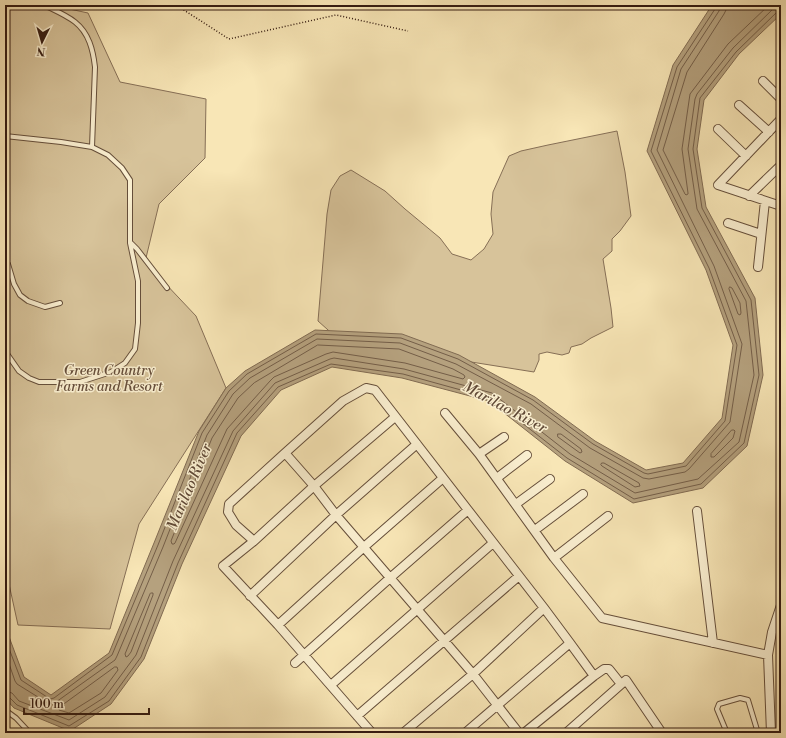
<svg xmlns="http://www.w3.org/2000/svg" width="786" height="738" font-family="'Libre Bodoni',serif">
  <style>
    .green { fill: #d7c39a; stroke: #866f56 }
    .water { fill: #b5a17e; stroke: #816b52 }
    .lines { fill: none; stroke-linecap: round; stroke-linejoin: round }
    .shore { stroke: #745e48; stroke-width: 1 }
    .lane-casing { stroke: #654e3a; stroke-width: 6 }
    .street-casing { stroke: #654e3a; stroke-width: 10 }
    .path { stroke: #341b11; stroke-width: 1.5; stroke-dasharray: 1 2; stroke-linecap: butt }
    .lane { stroke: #faefd0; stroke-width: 4 }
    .street { stroke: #faefd0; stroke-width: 8 }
    .labels { text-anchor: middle; stroke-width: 3; stroke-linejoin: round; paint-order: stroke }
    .park-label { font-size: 14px; font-style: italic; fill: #654d3a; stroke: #faefd0 }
    .water-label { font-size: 15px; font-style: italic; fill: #614a37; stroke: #faefd0 }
  </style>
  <rect width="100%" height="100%" fill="#f8e6b6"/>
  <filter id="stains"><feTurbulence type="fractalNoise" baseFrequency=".005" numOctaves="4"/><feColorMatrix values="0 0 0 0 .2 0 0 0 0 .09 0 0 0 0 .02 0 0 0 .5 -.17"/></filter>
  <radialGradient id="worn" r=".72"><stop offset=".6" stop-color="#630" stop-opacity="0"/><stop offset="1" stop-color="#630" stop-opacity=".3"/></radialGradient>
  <path class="green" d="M5 5H51L88 13 120 82 206 99 205 158 159 204 145 262 196 316 226 388 139 524 110 629 18 625 5 566Z
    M617 131 625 172 631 216 620 231 612 239V251L603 259 611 308 613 327 591 338 582 344 571 347 569 353 562 355 547 352 539 354V360L534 372 446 358 337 338 318 321 327 214 331 190 340 176 351 170 385 191 405 209 440 238 452 254 471 260 484 249 493 234 491 214 493 192 509 156 521 151 548 145Z"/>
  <path class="water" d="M712 5H781V14L739 54 704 100 697 149 706 207 755 298 763 375 747 446 703 488 633 503 565 461 489 401 402 378 332 367 281 390 241 436 182 564 144 659 111 704 70 731 14 708 5 698V626L24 677 51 695 109 653 154 543 199 431 226 388 245 371 315 330 402 334 459 355 535 397 595 441 646 470 683 463 722 418 733 345 706 270 647 151 673 65Z"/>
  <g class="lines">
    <path class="shore" d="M727 5 726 10 724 14 687 72 663 150 685 194 686 195 688 194V193L682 149 690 94 728 44 769 5
      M730 287 732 288 740 303 741 313 740 315 738 314 729 289Z
      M318 345 399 349 453 369 464 375 465 377 463 379 405 363 333 352 326 354 274 377 270 381 227 429 175 543 174 544H172L171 541 212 438 238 398 254 383Z
      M732 430H734L735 431 733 438 714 457H711V454Z
      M558 434H561L581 449 582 452 580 453 558 437Z
      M602 463H604L639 483 640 486 635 487 602 466 601 465Z
      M151 593H153V595L131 652 128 656 126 657 125 654 150 594Z
      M5 638 21 680 50 699 54 698 112 655 158 545 202 433 229 391 247 374 316 334 401 338 458 359 533 400 593 444 644 473 648 474 686 466 725 421 737 345 709 268 651 151 677 67 715 9V5
      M5 652 15 681 17 684 46 702 52 704 56 702 115 660 117 656 163 547 207 435 233 394 250 378 317 339 400 343 456 364 531 404 590 448 643 478 649 479 685 472 689 469 730 422 742 344 714 266 657 150 681 69 719 11 721 5
      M115 667H117L118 670 101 693 69 713 59 710 60 707Z
      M5 691 12 693 19 701 69 720 105 697 136 655 173 561 233 431 275 383 330 359 334 358 404 369 492 393 570 454 635 493 698 479 739 442 754 375 746 301 697 209 688 149 695 99 697 94 733 48 773 9 777 7 781 6
      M5 696 9 697 17 705 69 726 109 701 141 657 178 563 237 433 278 387 331 364 403 374 490 398 567 458 634 499 701 484 744 443 759 375 751 300 702 208 693 149 700 98 736 52 777 12 781 11"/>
    <defs>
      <path id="lane" d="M44 5C54 10 66 15 75 22 89 33 93 50 95 67L92 147
        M5 136 61 142 92 147 108 155 122 168 130 180V243L138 281V323L135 349 125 363 111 372 80 382H39L29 378 19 371 5 351
        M131 243 137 249 167 288
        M5 262 8 264 14 284 20 295 28 301 45 307 60 303
        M5 710 16 718 30 733
        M5 732 11 733
        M727 733 717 709 719 704 740 698 748 700 758 733"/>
      <path id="street" d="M763 81 781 99
        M739 105 769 132
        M781 119 718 185 781 206
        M718 129 746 156
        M749 196 781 165
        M728 223 761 234
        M758 267 765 201
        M445 413 479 454 554 558 602 618 768 655
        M479 454 504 437
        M497 478 527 455
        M516 504 550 479
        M697 511 713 643
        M535 530 583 494
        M254 541 236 525 228 512 229 504 285 453
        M554 558 608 516
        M250 596 336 515 417 444
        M278 625 364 547 443 478
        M295 663 390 578 468 510
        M331 685 493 543
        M357 716 519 576
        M372 733 278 625 223 566 254 541 314 486 395 417
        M403 733 473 674 544 608
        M465 733 570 643
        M519 733 473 674 336 515 314 486 285 453 343 401 366 388 375 390 544 608 570 643 594 676 604 669H609L621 684
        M524 733 594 676
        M566 733 626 680 662 733
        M771 733 768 655 772 632 781 605"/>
    </defs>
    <use href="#lane" class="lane-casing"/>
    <use href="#street" class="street-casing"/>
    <path class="path" d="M176 5 229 39 336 15 408 31"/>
    <use href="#lane" class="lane"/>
    <use href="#street" class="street"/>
  </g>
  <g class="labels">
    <g class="park-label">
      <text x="109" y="375">Green Country<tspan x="109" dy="16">Farms and Resort</tspan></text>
    </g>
    <g class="water-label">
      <text transform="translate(505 407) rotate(28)" y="5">Marilao River</text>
      <text transform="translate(189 487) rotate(-67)" y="5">Marilao River</text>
    </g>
  </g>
  <rect width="786" height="738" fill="none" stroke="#f8e6b6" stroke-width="20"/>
  <rect x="6" y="6" width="774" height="726" fill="none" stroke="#341b11" stroke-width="2"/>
  <rect x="10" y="10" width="766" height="718" fill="none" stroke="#341b11"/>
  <g transform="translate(42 42) rotate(185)" stroke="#faefd0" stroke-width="3" paint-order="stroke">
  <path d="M0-3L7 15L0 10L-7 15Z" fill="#341b11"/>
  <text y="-6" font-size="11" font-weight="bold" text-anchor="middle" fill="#341b11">N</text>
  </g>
  <path d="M24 708v6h125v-6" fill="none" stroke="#341b11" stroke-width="2"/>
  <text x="30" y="708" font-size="12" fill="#341b11" stroke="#faefd0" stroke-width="3" paint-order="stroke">100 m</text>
  <rect width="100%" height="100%" filter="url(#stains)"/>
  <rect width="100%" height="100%" fill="url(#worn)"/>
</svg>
